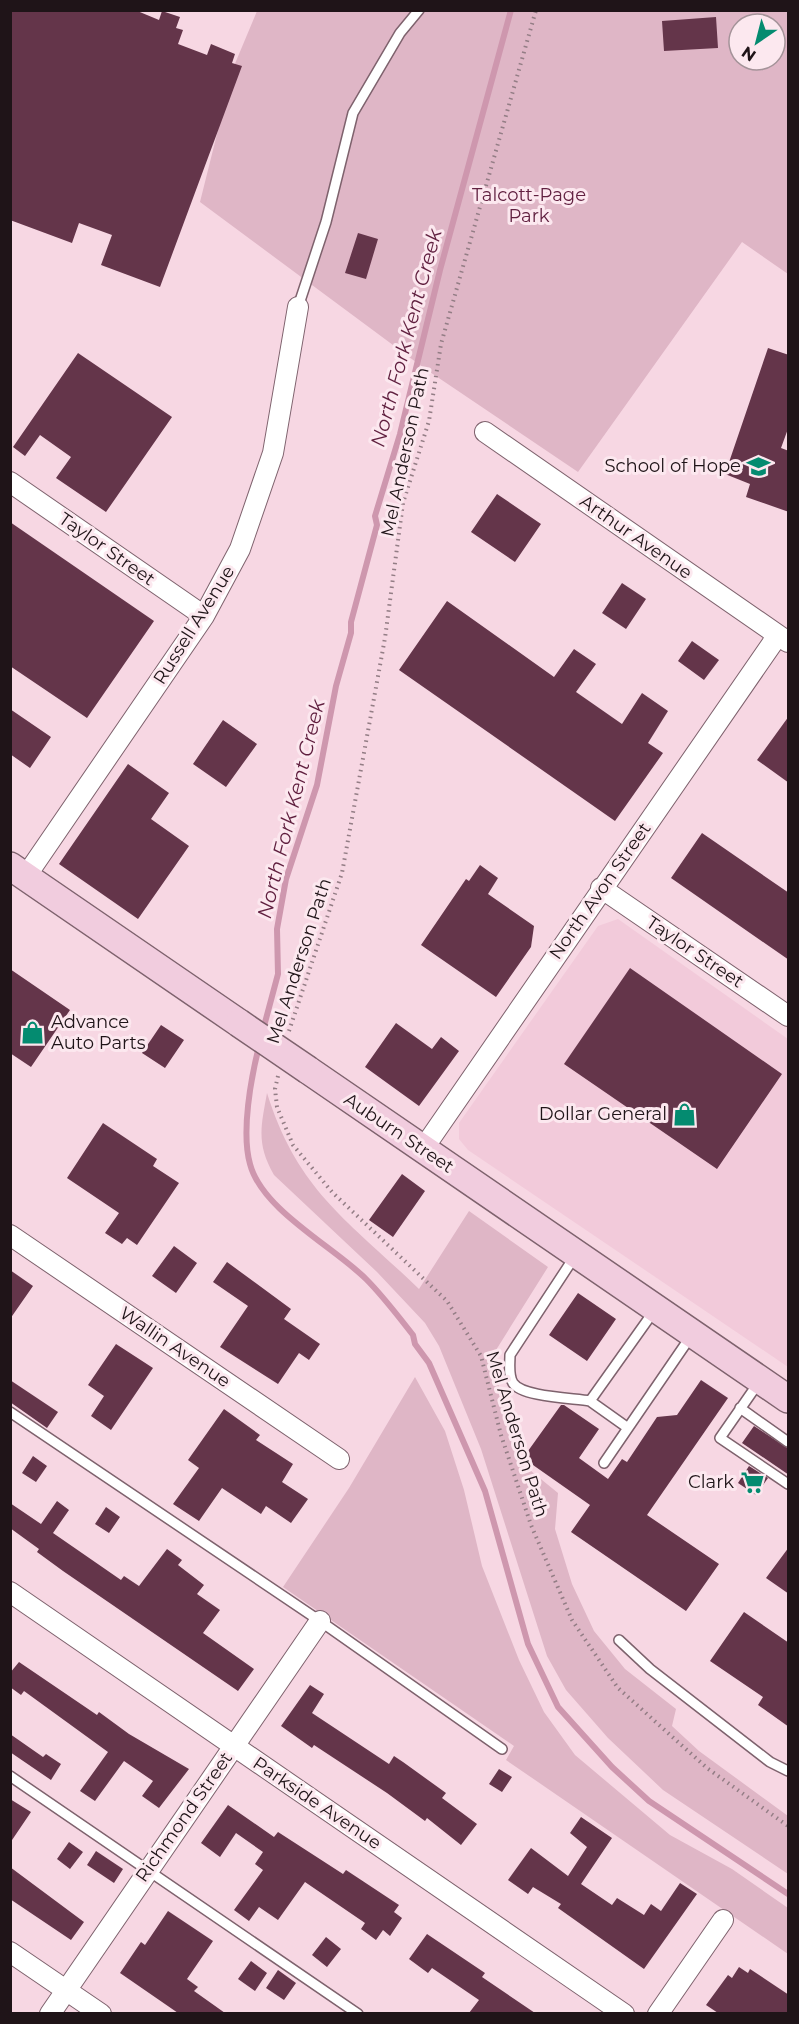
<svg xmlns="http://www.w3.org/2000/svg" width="799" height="2024" font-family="Montserrat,sans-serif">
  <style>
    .built { fill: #f2cada }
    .green { fill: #dfb6c6; fill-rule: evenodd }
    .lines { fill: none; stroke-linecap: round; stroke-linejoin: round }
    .stream { stroke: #ce97ae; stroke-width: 6 }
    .building { fill: #64354a }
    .lane-casing { stroke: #7e626d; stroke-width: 12 }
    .street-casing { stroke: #7e626d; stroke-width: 22 }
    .secondary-casing { stroke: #7e626d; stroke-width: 30 }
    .path { stroke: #937d85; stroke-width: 4; stroke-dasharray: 1.5 4.5; stroke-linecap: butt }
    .lane { stroke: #fff; stroke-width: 9 }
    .street { stroke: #fff; stroke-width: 20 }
    .secondary { stroke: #f1ccde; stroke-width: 27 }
    .secondary-bridge-casing { stroke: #7e626d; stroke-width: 30; stroke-linecap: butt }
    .secondary-bridge { stroke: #f1ccde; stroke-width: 27 }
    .labels { text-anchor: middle; stroke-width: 6; stroke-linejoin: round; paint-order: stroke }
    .park-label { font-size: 18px; fill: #612040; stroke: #fce8ef }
    .street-label { font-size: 18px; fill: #1f1418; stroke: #fce8ef }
    .poi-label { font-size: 18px; fill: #1f1418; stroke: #fce8ef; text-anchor: end }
    .water-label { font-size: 20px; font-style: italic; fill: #5f1e3e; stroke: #fce8ef }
  </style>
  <rect width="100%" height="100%" fill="#f7d7e3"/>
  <path class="built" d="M618 919 788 1039V1367L468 1150 459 1139V1123L598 926Z"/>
  <path class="green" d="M257 11H788V274L742 242 578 472 424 368 200 202 234 66ZM739 24H775V60H739Z
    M267 1093C298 1192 349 1221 419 1289L469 1211 548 1267 491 1358 520 1462 558 1493 555 1529 572 1584 594 1631 625 1669 676 1709 672 1726 699 1751 788 1816V1874L663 1790 608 1738 566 1690 547 1656 481 1449 439 1346 425 1323 377 1272 274 1175C256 1143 261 1127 267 1093Z
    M415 1377 445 1431 464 1490 482 1566 519 1660 544 1712 575 1755 670 1835 732 1869 788 1908V1954L506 1760 514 1746 283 1587 349 1488Z"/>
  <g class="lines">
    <path class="stream" d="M263 1030 278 974 277 929 286 879 317 785 336 686 351 633V622L377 525 375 516 400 434 440 270 511 10
      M259 1046C251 1078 241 1132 250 1164 262 1210 334 1247 366 1279 383 1296 398 1316 413 1335L415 1344 429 1363 485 1491 528 1644 558 1707 612 1767 649 1801 788 1894"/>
  </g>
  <path class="building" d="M10 10H135L159 20 162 11 180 17 176 28 183 30 178 44 207 55 211 44 235 54 232 63 242 66 160 287 101 265 112 235 79 223 72 243 10 220Z
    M716 17 718 48 664 51 662 21Z
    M358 233 378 239 366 279 345 273Z
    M768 348 789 355V426L781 448 789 451V512L746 497 750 484 725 474Z
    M78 353 172 417 106 512 56 478 71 457 40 435 25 456 13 447Z
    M497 494 541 524 515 562 471 532Z
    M10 522 154 621 87 718 10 666Z
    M622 583 646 599 626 629 602 613Z
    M447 601 554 677 574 649 596 664 576 692 622 724 642 693 668 711 648 743 663 753 615 821 399 670Z
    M692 641 719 660 704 680 678 661Z
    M10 709 51 737 30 768 10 754Z
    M789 716V783L757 760Z
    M223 720 257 744 226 787 193 764Z
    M128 764 169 793 151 819 189 846 138 919 59 864Z
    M702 833 789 893V960L671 878Z
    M480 865 498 878 488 894 534 926 531 947 496 997 421 945 466 879 469 881Z
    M630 968 782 1074 717 1169 564 1064Z
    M10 969 70 1010 31 1067 10 1053Z
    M396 1023 432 1049 441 1037 459 1051 419 1106 365 1067Z
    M161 1025 184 1040 165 1068 142 1053Z
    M103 1123 157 1159 153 1166 179 1183 137 1245 127 1238 122 1244 105 1233 119 1213 67 1178Z
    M402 1174 425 1191 393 1237 369 1220Z
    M174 1246 197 1263 176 1293 152 1276Z
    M227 1262 291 1309 284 1319 320 1344 309 1360 299 1353 278 1384 220 1347 248 1306 213 1282Z
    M10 1270 33 1286 10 1319Z
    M578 1293 616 1319 587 1361 549 1335Z
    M116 1344 153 1368 111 1430 91 1416 104 1396 88 1385Z
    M10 1380 58 1412 47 1428 10 1402Z
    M701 1380 728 1398 647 1515 719 1564 686 1611 571 1532 590 1505 523 1458 561 1405H564L599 1429 579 1458 608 1479 622 1459 627 1462 657 1417 677 1415Z
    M224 1409 260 1435 256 1440 293 1464 282 1482 308 1499 291 1523 266 1506 261 1514 222 1488 199 1521 173 1504 199 1468 188 1460Z
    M754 1426 789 1449V1475L742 1443Z
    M33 1456 47 1466 36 1482 22 1473Z
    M749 1466 768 1478 756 1495 738 1483Z
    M57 1501 69 1510 53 1533 121 1580 124 1576 139 1586 167 1549 182 1560 178 1565 204 1585 197 1594 220 1610 203 1633 254 1669 238 1691 63 1571 37 1552 39 1549 10 1528V1503L41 1524Z
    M106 1507 120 1517 109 1533 95 1524Z
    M789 1547V1594L766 1578Z
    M744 1612 789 1643V1727L758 1705 763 1697 710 1661Z
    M19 1662 97 1715 99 1712 129 1734 189 1769 159 1808 142 1796 153 1781 124 1761 95 1801 80 1791 108 1752 24 1691 21 1695 10 1687V1673Z
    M310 1685 324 1694 312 1713 389 1764 394 1756 403 1762 446 1793 442 1798 477 1824 461 1845 427 1818 425 1821 387 1793 314 1745 312 1748 281 1726Z
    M10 1734 43 1757 46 1754 61 1764 51 1780 10 1752Z
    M499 1769 512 1777 502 1792 489 1784Z
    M10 1799 31 1812 10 1843Z
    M228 1805 274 1837 278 1832 343 1874 346 1870 399 1905 394 1912 402 1918 390 1936 383 1930 376 1940 361 1929 365 1923 305 1882 278 1920 259 1907 249 1921 234 1910 263 1870 255 1864 263 1852 236 1833 220 1857 201 1843Z
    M581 1817 612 1838 581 1884 612 1905 617 1898 644 1915 651 1904 661 1911 680 1883 697 1894 644 1969 558 1908 561 1904 533 1887 528 1894 508 1880 531 1848 568 1876 587 1847 570 1833Z
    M69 1842 83 1852 70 1869 57 1859Z
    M96 1851 123 1869 114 1883 87 1865Z
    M10 1867 84 1922 71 1940 10 1899Z
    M168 1911 213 1941 187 1979 198 1987 194 1991 225 2013H178L120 1973 141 1942 145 1945Z
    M427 1934 485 1973 482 1977 535 2013H469L479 2000 432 1968 428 1973 409 1959Z
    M326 1937 341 1949 327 1967 312 1955Z
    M251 1961 267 1973 255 1991 238 1979Z
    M739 1967 748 1973 750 1969 789 1995V2013H718L706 2005 728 1975 732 1978Z
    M278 1970 296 1983 284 2000 266 1988Z"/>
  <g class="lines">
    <defs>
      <path id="lane" d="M298 307 326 222 353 113 400 33 419 10
        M575 1256 510 1355C510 1364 508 1375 513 1383 522 1397 572 1398 590 1401
        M759 1382 720 1438 788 1484
        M740 1408 788 1442
        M10 1412 320 1621 502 1749
        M628 1428 590 1401 654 1311
        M604 1463 691 1336
        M619 1640 650 1669 770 1762 788 1771
        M10 1776 358 2014"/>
      <path id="street" d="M485 432 788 642
        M10 482 204 616
        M26 876 204 616 240 549 273 453 298 307
        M601 888 788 1016
        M423 1149 778 635
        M10 1235 339 1459
        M10 1592 624 2014
        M10 1952 101 2014
        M50 2014 320 1621
        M658 2014 723 1920"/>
      <path id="secondary" d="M10 866 239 1023
        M308 1070 788 1399"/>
    </defs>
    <use href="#lane" class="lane-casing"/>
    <use href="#street" class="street-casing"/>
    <use href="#secondary" class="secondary-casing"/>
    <path class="path" d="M289 1031 342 873 385 638 403 503 429 421 441 344 536 10
      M278 1076 275 1089 277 1107 293 1145 332 1192 447 1301 481 1356 501 1435 531 1525 572 1620 618 1688 707 1768 788 1826"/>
    <use href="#lane" class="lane"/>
    <use href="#street" class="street"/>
    <use href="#secondary" class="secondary"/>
    <defs>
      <path id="secondary-bridge" d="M239 1023 308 1070"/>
    </defs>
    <use href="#secondary-bridge" class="secondary-bridge-casing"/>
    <use href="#secondary-bridge" class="secondary-bridge"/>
  </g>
  <defs>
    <symbol id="school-bare" viewBox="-9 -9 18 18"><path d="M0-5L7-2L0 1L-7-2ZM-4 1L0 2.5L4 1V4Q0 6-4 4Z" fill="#048b70" stroke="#fce8ef" stroke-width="2.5" paint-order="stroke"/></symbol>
    <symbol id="shop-bare" viewBox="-9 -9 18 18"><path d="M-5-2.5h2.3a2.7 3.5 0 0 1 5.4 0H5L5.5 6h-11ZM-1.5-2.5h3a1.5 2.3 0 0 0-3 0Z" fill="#048b70" stroke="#fce8ef" stroke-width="2.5" paint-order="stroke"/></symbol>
    <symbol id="supermarket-bare" viewBox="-9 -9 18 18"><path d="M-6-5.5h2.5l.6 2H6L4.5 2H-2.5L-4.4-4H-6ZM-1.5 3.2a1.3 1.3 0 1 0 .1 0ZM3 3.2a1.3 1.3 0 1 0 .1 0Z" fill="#048b70" stroke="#fce8ef" stroke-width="2.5" paint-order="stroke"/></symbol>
  </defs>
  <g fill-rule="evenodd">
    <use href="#school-bare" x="742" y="450" width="33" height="33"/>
    <use href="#shop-bare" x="16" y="1016" width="33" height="33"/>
    <use href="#shop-bare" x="668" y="1098" width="33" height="33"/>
    <use href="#supermarket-bare" x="736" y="1466" width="33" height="33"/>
  </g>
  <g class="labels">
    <g class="park-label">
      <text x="529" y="201">Talcott-Page<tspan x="529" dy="21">Park</tspan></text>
    </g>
    <g class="street-label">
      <text transform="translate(405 452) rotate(-78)" y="6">Mel Anderson Path</text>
      <text transform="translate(636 537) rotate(35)" y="6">Arthur Avenue</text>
      <text transform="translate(107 549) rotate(35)" y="6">Taylor Street</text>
      <text transform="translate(194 625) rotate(-58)" y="6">Russell Avenue</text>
      <text transform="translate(600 891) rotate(-55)" y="6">North Avon Street</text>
      <text transform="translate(695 952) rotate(34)" y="6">Taylor Street</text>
      <text transform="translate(299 961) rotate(-72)" y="6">Mel Anderson Path</text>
      <text transform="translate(399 1133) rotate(34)" y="6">Auburn Street</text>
      <text transform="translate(175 1347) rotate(34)" y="6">Wallin Avenue</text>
      <text transform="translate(517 1434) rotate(73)" y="6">Mel Anderson Path</text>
      <text transform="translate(317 1803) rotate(34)" y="6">Parkside Avenue</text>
      <text transform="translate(184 1817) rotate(-55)" y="6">Richmond Street</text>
    </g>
    <g class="poi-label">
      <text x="741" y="472">School of Hope</text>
      <text x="51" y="1028" text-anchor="start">Advance<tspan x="51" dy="21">Auto Parts</tspan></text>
      <text x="667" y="1120">Dollar General</text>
      <text x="734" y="1488">Clark</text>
    </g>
    <g class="water-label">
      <text transform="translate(406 338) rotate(-75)" y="7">North Fork Kent Creek</text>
      <text transform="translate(291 809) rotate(-76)" y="7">North Fork Kent Creek</text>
    </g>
  </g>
  <rect width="799" height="2024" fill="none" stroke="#1f1418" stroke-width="24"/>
  <g transform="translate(757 42) rotate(215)"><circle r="28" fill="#fce8ef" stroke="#a49399" stroke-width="1.5"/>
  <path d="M0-4.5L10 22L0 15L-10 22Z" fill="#048b70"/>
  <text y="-9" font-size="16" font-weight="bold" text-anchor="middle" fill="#1f1418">N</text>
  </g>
</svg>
